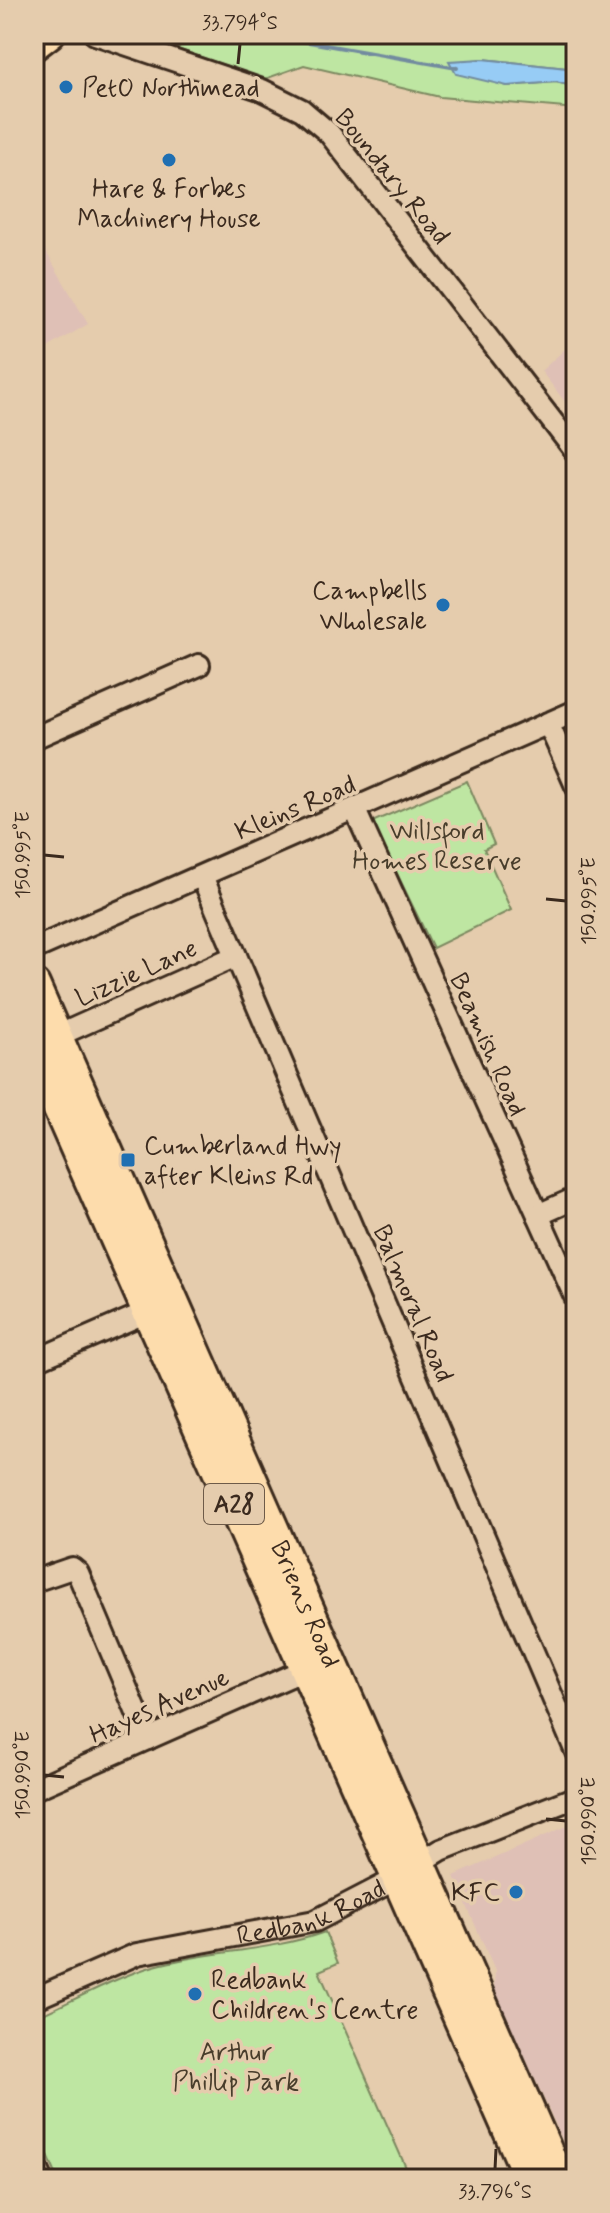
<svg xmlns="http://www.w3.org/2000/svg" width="610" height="2213" font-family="Mynerve,sans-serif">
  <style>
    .built { fill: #dfc0b6 }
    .green { fill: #bee6a2; stroke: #7c8860; stroke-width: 2 }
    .water { fill: #97ccf5; stroke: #728b9f; stroke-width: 2 }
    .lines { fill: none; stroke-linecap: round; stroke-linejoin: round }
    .stream { stroke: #728b9f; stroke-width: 4 }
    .minor-casing { stroke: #3b2a1e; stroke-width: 26 }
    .major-casing { stroke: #3b2a1e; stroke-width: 32 }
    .highway-casing { stroke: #3b2a1e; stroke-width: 36 }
    .minor { stroke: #e5ccad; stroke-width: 20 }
    .major { stroke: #fddcac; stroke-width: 26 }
    .highway { stroke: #fddcac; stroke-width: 30 }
    .ticks { fill: none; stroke: #3b2a1e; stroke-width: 3 }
    .poi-dot { fill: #1f6fb2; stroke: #e5ccad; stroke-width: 3 }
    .labels { text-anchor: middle; stroke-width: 7; stroke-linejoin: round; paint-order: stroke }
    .shield { fill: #e5ccad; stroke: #6e5b49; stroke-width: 2 }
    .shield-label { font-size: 24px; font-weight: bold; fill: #3b2a1e }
    .poi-label { font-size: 26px; fill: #3b2a1e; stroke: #e5ccad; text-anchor: start }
    .street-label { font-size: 26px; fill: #3b2a1e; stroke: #e5ccad }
    .park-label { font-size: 26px; fill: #483d2b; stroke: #e5ccad }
    .neatline { fill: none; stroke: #3b2a1e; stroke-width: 3 }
    .ticks-label { font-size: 20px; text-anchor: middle; fill: #3b2a1e }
  </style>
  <rect width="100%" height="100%" fill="#e5ccad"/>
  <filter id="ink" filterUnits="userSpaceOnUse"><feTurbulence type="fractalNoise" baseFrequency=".0125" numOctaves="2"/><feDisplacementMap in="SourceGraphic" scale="16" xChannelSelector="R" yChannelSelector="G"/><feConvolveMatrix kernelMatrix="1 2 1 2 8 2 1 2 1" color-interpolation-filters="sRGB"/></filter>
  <g filter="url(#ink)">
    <path class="built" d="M34 231 88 324 34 356Z
      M576 339V416L541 371Z
      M576 1822V2170L494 1988 495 1971 454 1876Z"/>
    <path class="green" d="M134 34H539L576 39V69L483 59 450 62 507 86 556 82 576 87V109L440 97 304 65 265 79Z
      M467 781 494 844 484 849 511 910 433 948 372 822Z
      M325 1932 338 1963 319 1971 411 2179H58L34 2123V2018C73 2001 113 1978 154 1966 211 1950 269 1952 325 1932Z"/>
    <path class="water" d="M483 59 576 69V87L556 82 507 86 456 74 449 61Z"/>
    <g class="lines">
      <path class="stream" d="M263 34 457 68"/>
      <defs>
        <g id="minor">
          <path d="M95 34 262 90 302 110 329 133 369 184 576 452"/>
          <path d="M548 723 576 786"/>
          <path d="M34 738 199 665"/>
          <path d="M355 810 576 1299"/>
          <path d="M202 876 576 1752"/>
          <path d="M34 949 576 711"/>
          <path d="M57 1036 236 956"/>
          <path d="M538 1215 576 1198"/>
          <path d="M34 1361 149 1311"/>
          <path d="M34 1581 72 1568 78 1573 148 1739"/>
          <path d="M34 1789 306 1669"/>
          <path d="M420 1863 441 1850 576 1797"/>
          <path id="s1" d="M34 1999 137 1954 315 1921 398 1878"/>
          <path d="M34 2161 42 2179"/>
        </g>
        <path id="major" d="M34 47 51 34"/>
        <g id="highway">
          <path id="s2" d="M34 985 559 2179"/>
          <path d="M34 1053 530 2179"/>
        </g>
      </defs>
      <use href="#minor" class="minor-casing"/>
      <use href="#major" class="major-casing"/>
      <use href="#highway" class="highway-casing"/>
      <use href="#minor" class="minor"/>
      <use href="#major" class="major"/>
      <use href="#highway" class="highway"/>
    </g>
  </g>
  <path class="ticks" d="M238 64 240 44M44 855 64 857M546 899 566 901M44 1775 64 1777M546 1819 566 1821M495 2169 496 2149"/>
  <g class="poi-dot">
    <circle cx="66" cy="87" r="8"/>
    <circle cx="169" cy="160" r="8"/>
    <circle cx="443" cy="605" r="8"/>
    <rect x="120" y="1152" width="16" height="16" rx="4"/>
    <circle cx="516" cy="1892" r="8"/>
    <circle cx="195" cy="1994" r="8"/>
  </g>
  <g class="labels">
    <rect class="shield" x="204" y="1484" width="60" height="40" rx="6"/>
    <g class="shield-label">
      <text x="234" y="1512">A28</text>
    </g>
    <g class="poi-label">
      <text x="82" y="96">PetO Northmead</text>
      <text x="169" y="197" text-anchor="middle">Hare &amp; Forbes<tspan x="169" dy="30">Machinery House</tspan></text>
      <text x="427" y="599" text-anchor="end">Campbells<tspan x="427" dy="30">Wholesale</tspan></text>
      <text x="144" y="1154">Cumberland Hwy<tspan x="144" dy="30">after Kleins Rd</tspan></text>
      <text x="500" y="1901" text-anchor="end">KFC</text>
      <text x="211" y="1988">Redbank<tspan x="211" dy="30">Children's Centre</tspan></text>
    </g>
    <g class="street-label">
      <text transform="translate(393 176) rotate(51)" y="9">Boundary Road</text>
      <text transform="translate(295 807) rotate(-23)" y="9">Kleins Road</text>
      <text transform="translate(136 972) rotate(-24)" y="9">Lizzie Lane</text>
      <text transform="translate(489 1044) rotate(66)" y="9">Beamish Road</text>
      <text transform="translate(414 1303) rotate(67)" y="9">Balmoral Road</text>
      <text dy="9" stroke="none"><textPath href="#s2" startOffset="676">Briens Road</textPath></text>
      <text transform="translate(159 1705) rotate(-24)" y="9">Hayes Avenue</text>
      <text dy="9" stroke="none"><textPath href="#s1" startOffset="292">Redbank Road</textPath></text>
    </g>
    <g class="park-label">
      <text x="437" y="839">Willsford<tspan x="437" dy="30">Homes Reserve</tspan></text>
      <text x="236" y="2060">Arthur<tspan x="236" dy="30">Phillip Park</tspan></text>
    </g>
  </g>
  <rect width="610" height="2213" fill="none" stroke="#e5ccad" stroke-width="88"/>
  <rect x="44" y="44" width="522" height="2125" class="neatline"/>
  <g class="ticks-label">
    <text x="240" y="29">33.794°S</text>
    <text transform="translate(22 855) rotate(-90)" y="7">150.995°E</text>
    <text transform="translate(588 901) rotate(-90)" y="7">150.995°E</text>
    <text transform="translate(22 1775) rotate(-90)" y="7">150.990°E</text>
    <text transform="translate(588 1821) rotate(-90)" y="7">150.990°E</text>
    <text x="495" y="2198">33.796°S</text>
  </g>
</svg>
